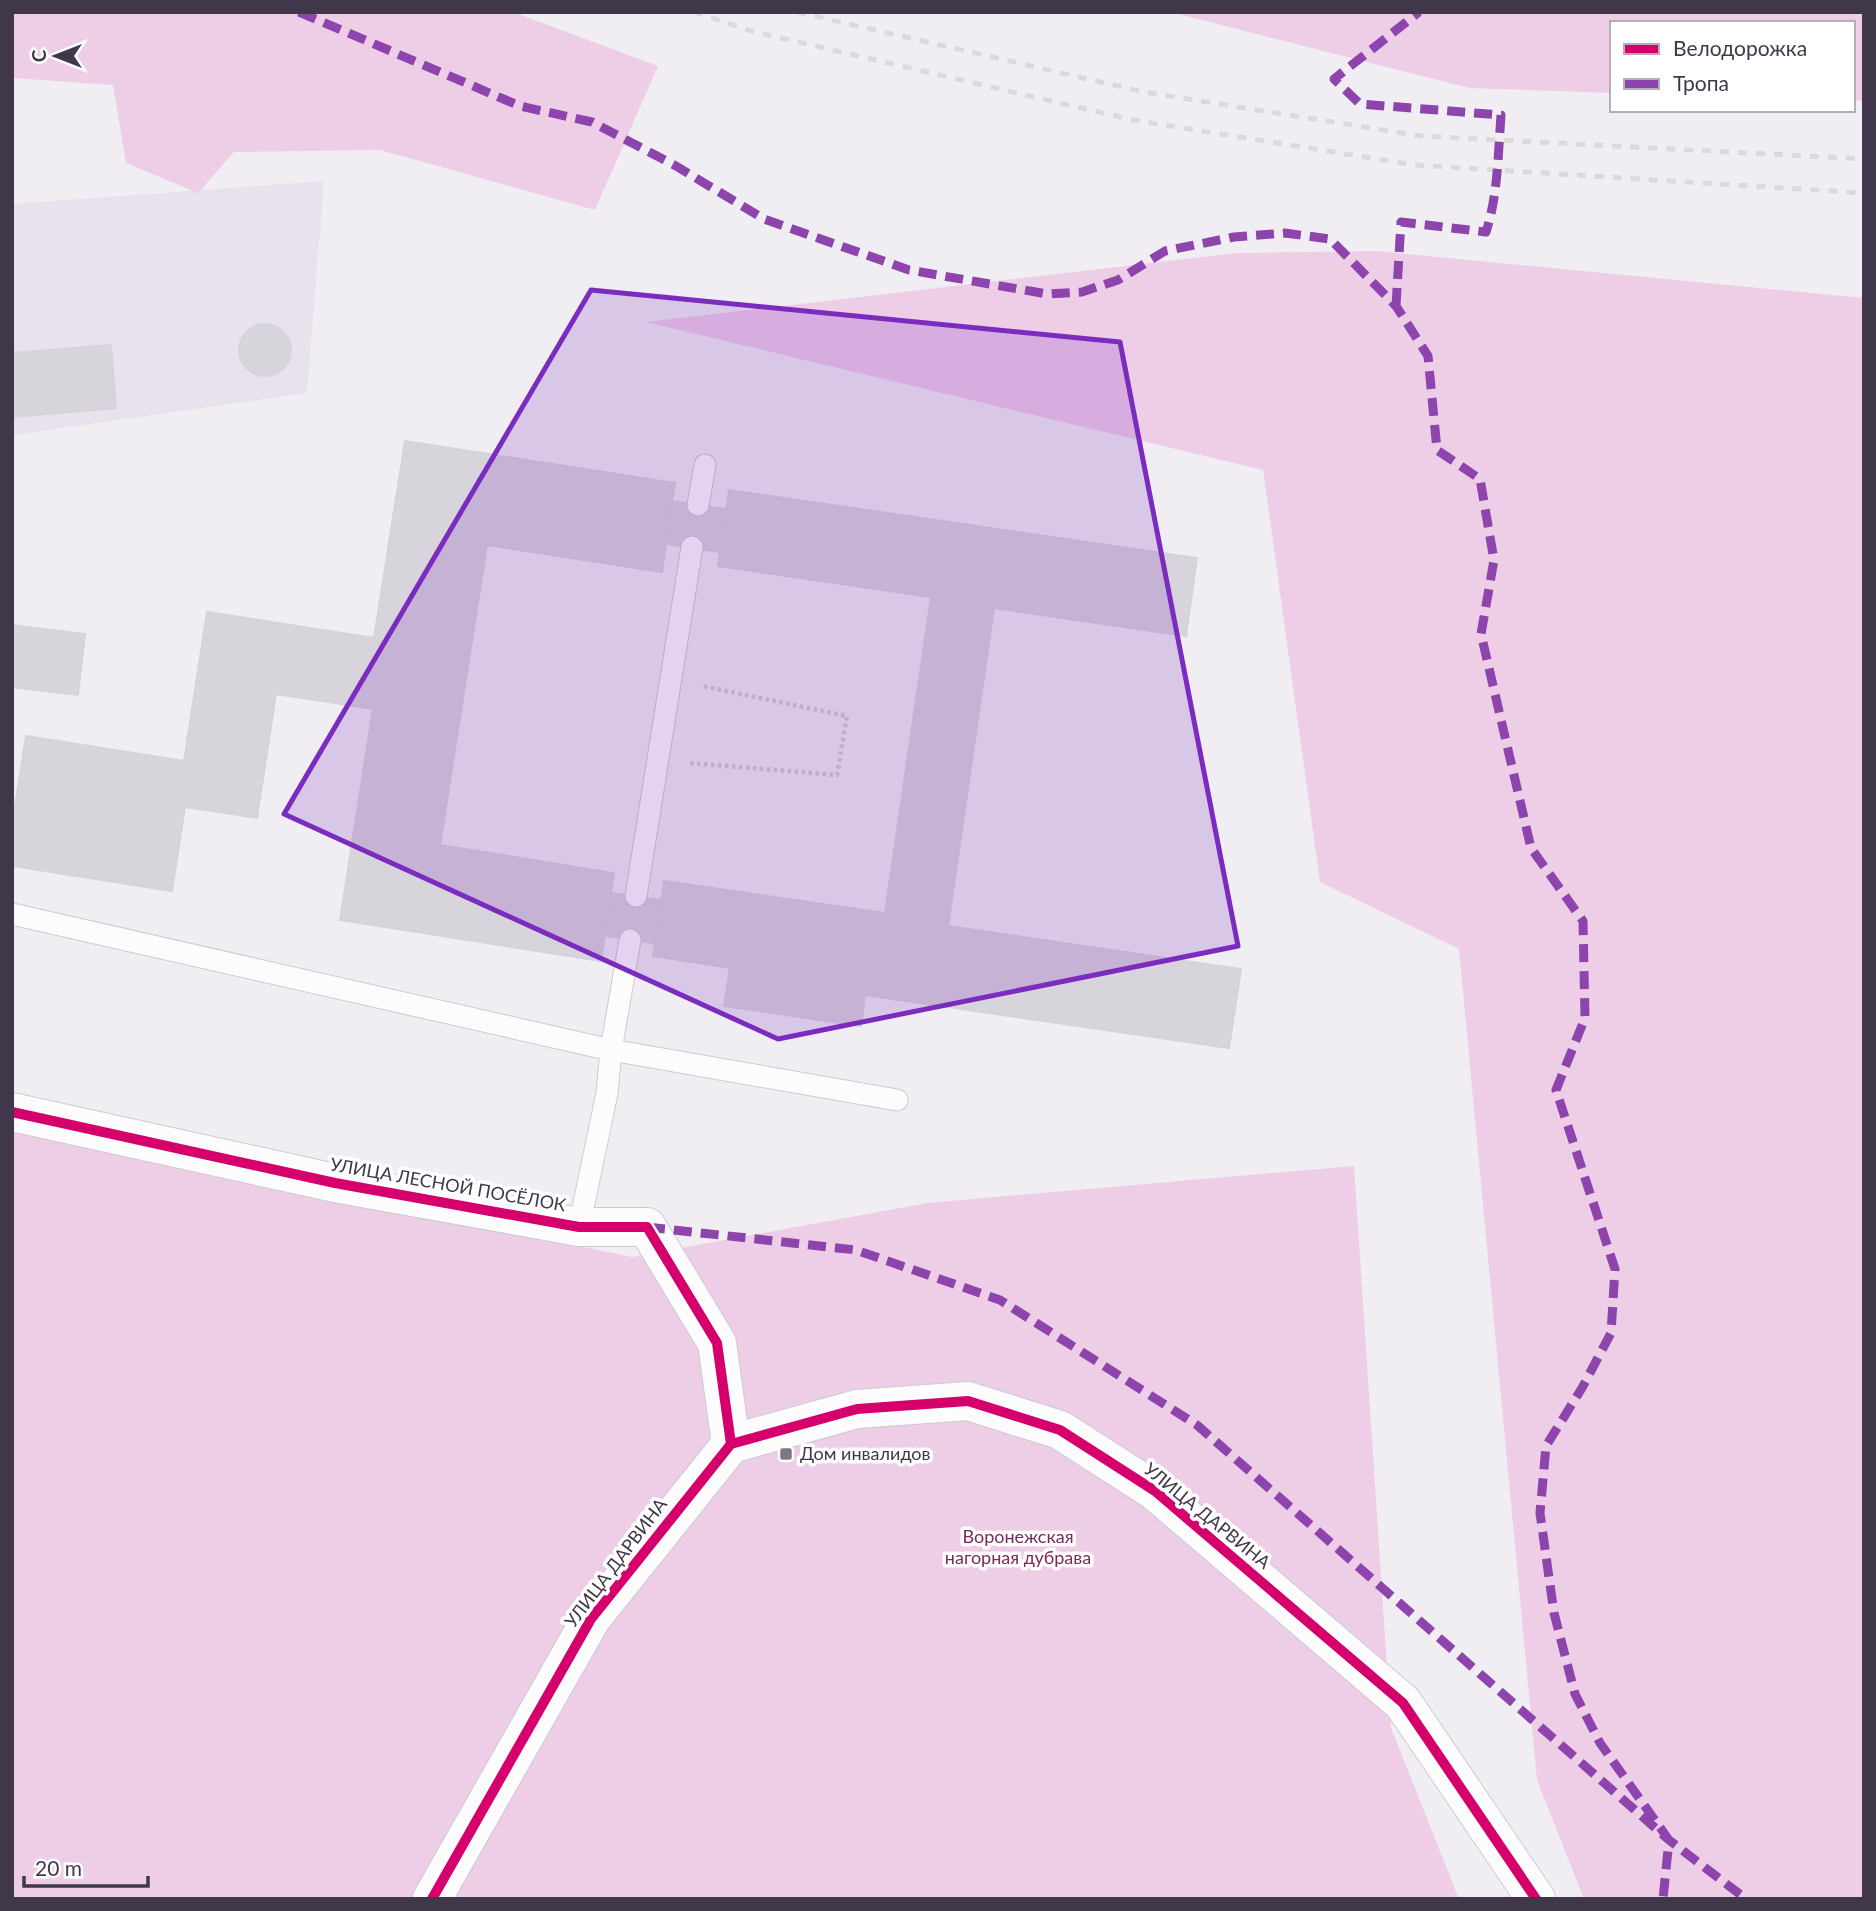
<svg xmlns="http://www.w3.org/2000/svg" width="1876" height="1911" font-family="Lato,sans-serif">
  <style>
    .residential { fill: #e7e2ed }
    .green { fill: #edcee6 }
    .building { fill: #d8d4db; stroke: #d7d3dc; stroke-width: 2 }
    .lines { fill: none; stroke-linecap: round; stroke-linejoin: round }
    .lane-casing { stroke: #cdcad0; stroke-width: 23 }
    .street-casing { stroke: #cdcad0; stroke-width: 40 }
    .path { stroke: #d0ccd3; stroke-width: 4.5; stroke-dasharray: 3.5 3.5; stroke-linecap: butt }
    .lane { stroke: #fdfcfd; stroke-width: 21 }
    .street { stroke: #fdfcfd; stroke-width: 38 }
    .rail { stroke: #dadada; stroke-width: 5; stroke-dasharray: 9 9; stroke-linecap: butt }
    .quiet { stroke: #8e44ad; stroke-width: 9; stroke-dasharray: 18 9; stroke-linecap: butt }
    .cycleway-casing { stroke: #fff; stroke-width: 15 }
    .cycleway { stroke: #d6006c; stroke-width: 10 }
    .marked { fill: #7b2cbf; fill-opacity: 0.2; stroke: #7b2cbf; stroke-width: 5; stroke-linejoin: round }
    .poi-dot { fill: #7e7885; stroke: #fff; stroke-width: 2.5 }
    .labels { text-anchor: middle; stroke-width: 7; stroke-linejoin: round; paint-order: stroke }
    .street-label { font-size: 18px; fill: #40384a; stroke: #fff }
    .poi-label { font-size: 18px; fill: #40384a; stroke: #fff; text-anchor: start }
    .park-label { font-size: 18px; fill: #7e2958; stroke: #fff }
  </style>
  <rect width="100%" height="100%" fill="#f1eef3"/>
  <path class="residential" d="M324 181 307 393 12 435V204Z"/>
  <path class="green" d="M12 12H513L658 66 595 210 380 150 234 152 198 193 126 163 113 85 12 78Z
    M1170 12H1864V101L1853 100V23H1612V93L1469 88Z
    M1376 251 1864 298V1899H1584L1537 1780 1459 949 1320 882 1263 470 646 322 1236 253Z
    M12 1128 632 1257 927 1203 1354 1166 1391 1728 1459 1899H12Z"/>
  <path class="building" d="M239 350a26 26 0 1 1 52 0a26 26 0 1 1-52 0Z
    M111 345 116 408 13 417 12 353Z
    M405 441 675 483 662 572 487 545 440 845 614 873 601 961 340 920 373 709 276 694 257 818 185 807 172 891 12 866V825L26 736 184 761 207 612 374 638Z
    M729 490 1197 558 1186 636 994 608 948 926 1241 969 1229 1048 865 995 861 1026 724 1006 730 968 653 956 664 881 885 913 931 597 718 566Z
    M672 501 726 509 720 552 666 544Z
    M12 625 85 634 78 695 12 687Z
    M611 893 661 900 655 943 605 936Z"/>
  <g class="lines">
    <defs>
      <path id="lane" d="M698 505 705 465
        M636 896 692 547
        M12 914 611 1050 897 1100
        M579 1227 607 1093 611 1050 630 940"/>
      <path id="street" d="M12 1112 335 1183 579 1227H647L717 1343 731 1444
        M432 1899 591 1619 731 1444 857 1409 968 1401 1060 1430 1155 1491 1403 1703 1536 1899"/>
    </defs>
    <use href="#lane" class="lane-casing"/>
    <use href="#street" class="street-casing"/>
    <path class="path" d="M690 763 837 775 847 716 702 686"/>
    <use href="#lane" class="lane"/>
    <use href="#street" class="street"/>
    <path class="rail" d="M694 12 751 31 1133 120 1415 165 1864 193
      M797 12 1144 92 1421 136 1864 159"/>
    <path class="quiet" d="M299 12 520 106 592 122 676 166 764 219 909 270 1047 294 1082 292 1118 280 1165 251 1234 237 1285 233 1330 239 1396 306 1428 356 1437 450 1480 479 1494 560 1481 634 1531 848 1583 921 1585 1018 1556 1090 1615 1269 1611 1333 1582 1388 1546 1446 1540 1513 1554 1613 1575 1694 1600 1743 1669 1840 1663 1899
      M1396 306 1401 222 1486 232C1498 195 1498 154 1501 115L1360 104 1334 79 1419 12
      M647 1227 856 1250 1000 1300 1197 1425 1669 1840 1746 1899"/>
    <defs>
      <path id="cycleway" d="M12 1112 335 1183 579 1227H647L717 1343 731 1444
        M432 1899 591 1619 731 1444 857 1409 968 1401 1060 1430 1155 1491 1403 1703 1536 1899"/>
    </defs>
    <use href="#cycleway" class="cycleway-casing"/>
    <use href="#cycleway" class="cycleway"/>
  </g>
  <path class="marked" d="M591 290 1120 342 1238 946 778 1039 284 814Z"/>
  <rect class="poi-dot" x="779" y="1447" width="14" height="14" rx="3.5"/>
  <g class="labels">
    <g class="street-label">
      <text transform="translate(448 1185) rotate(10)" y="6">УЛИЦА ЛЕСНОЙ ПОСЁЛОК</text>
      <text transform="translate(1207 1516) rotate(39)" y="6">УЛИЦА ДАРВИНА</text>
      <text transform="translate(616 1563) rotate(-53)" y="6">УЛИЦА ДАРВИНА</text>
    </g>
    <g class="poi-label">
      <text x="800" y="1460">Дом инвалидов</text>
    </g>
    <g class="park-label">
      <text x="1018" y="1543">Воронежская<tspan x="1018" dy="21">нагорная дубрава</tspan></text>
    </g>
  </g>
  <rect width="1876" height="1911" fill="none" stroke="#40384a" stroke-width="28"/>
  <rect x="1610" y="21" width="245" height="91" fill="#ffffff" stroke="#b3afb7" stroke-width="2"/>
  <rect x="1624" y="44" width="35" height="10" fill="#d6006c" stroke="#b3afb7" stroke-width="2"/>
  <text x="1673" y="56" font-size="21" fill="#40384a">Велодорожка</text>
  <rect x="1624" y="79" width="35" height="10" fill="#8e44ad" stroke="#b3afb7" stroke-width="2"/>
  <text x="1673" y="91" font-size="21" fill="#40384a">Тропа</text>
  <g transform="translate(56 56) rotate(270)" stroke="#ffffff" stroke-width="5" paint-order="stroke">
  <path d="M0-5L12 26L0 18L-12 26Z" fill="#40384a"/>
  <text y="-10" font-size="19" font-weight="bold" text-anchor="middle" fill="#40384a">С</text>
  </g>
  <path d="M24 1876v10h124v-10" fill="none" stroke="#40384a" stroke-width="3.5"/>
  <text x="35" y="1876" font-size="21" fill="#40384a" stroke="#ffffff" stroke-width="5" paint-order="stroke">20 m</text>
</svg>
